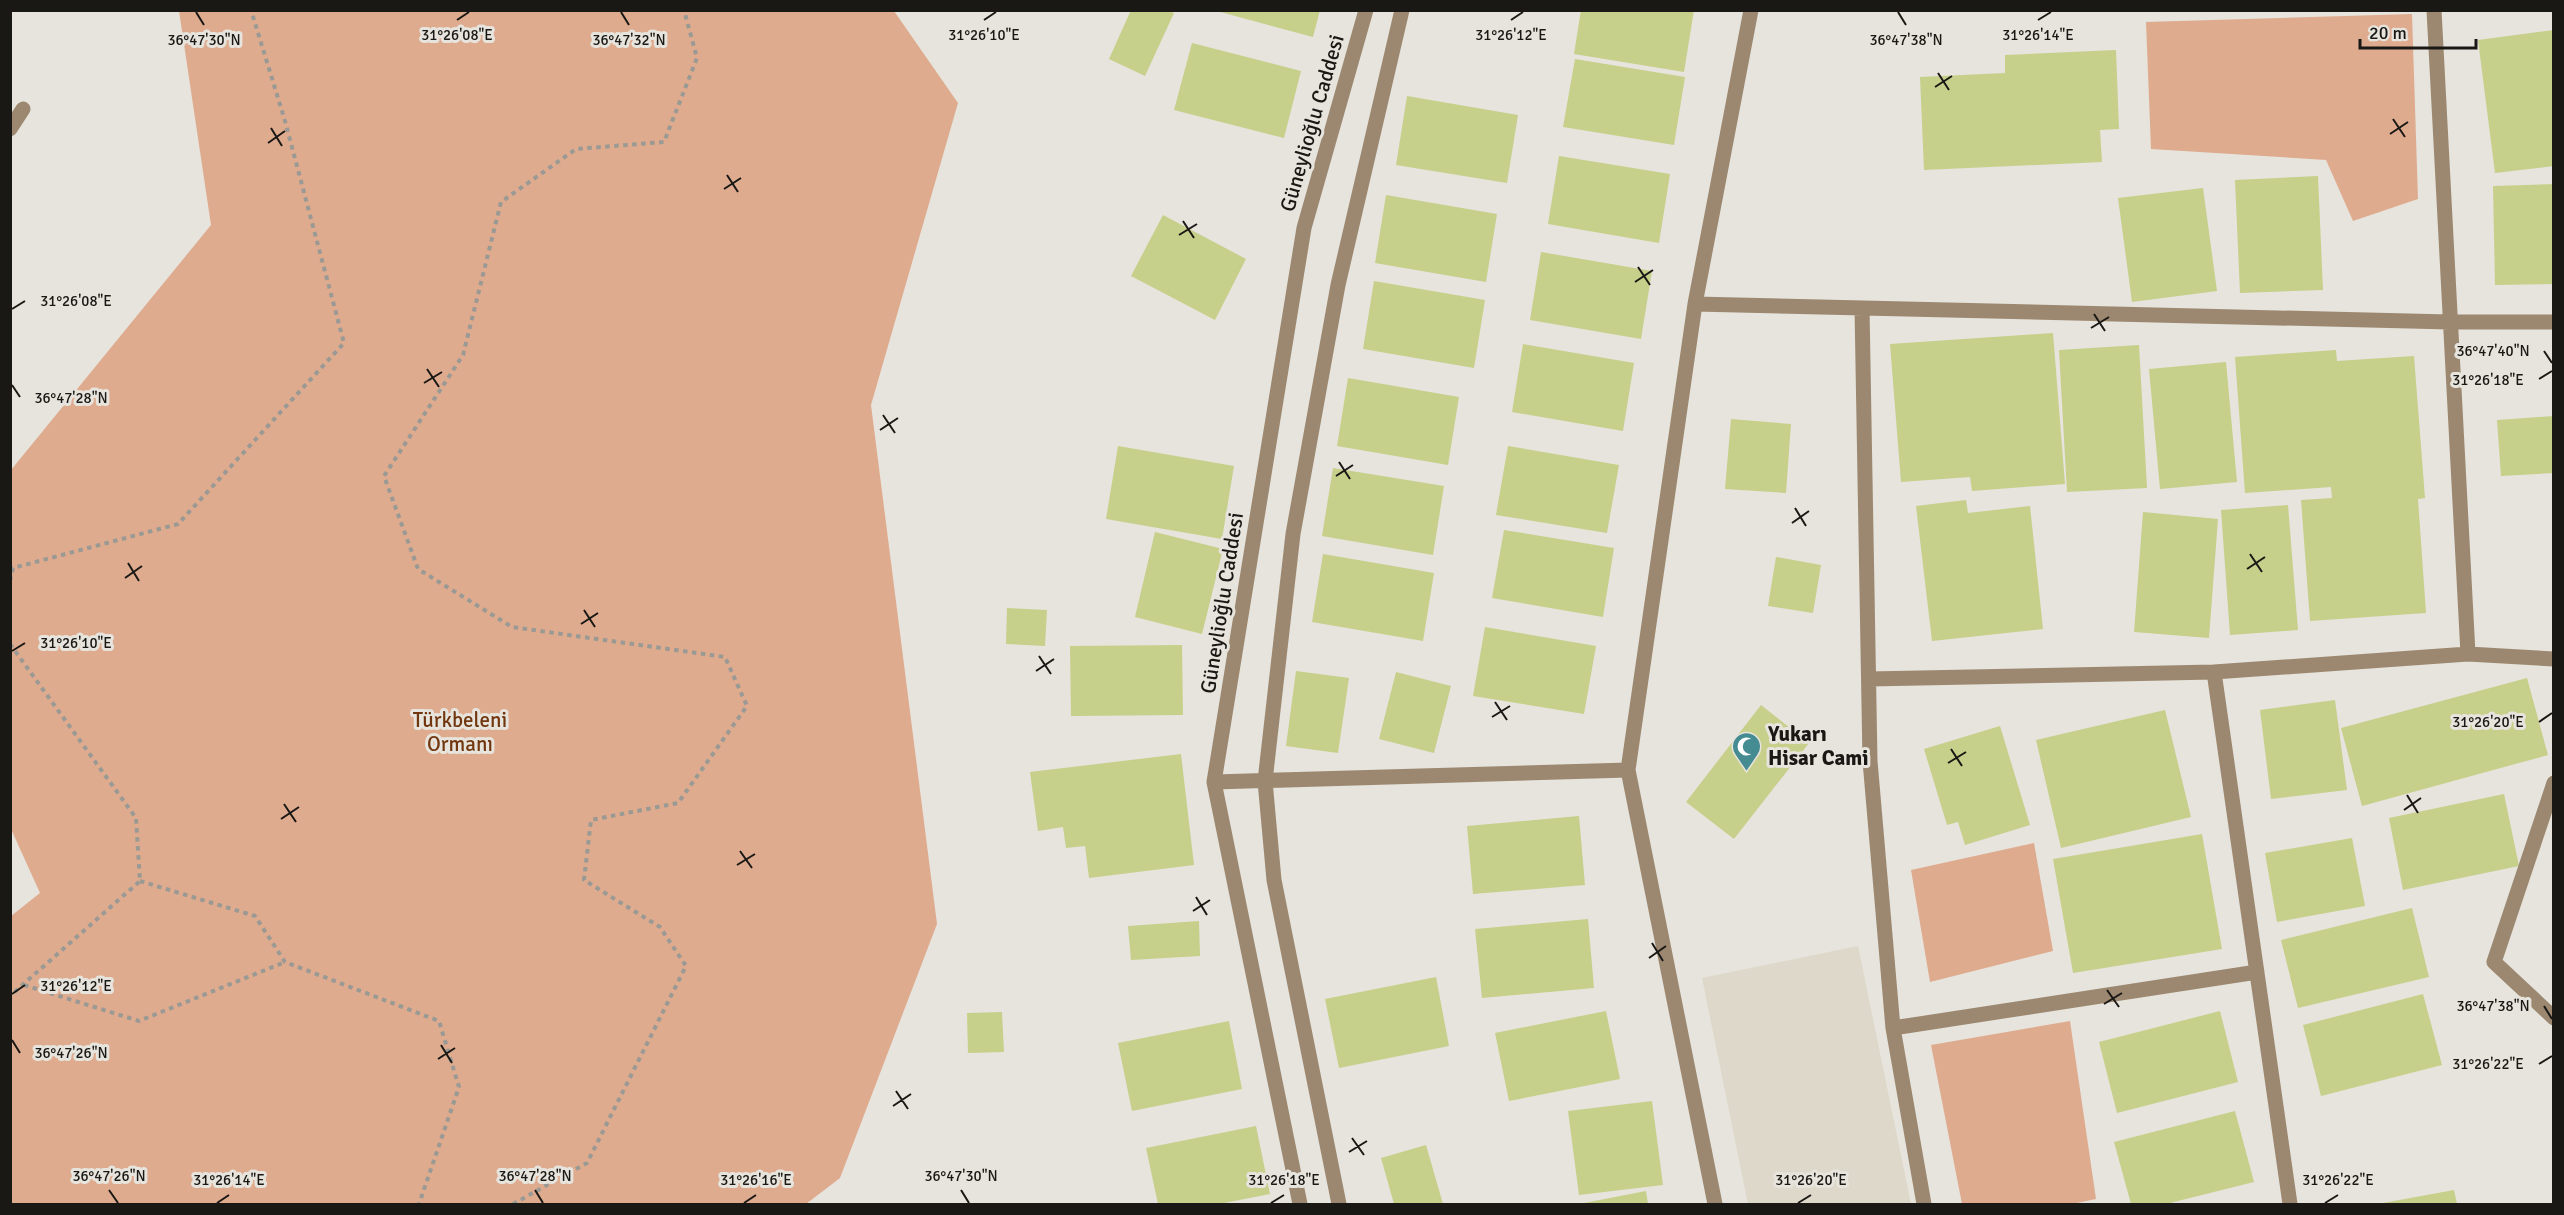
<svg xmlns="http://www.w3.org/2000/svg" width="2564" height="1215" font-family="Signika,sans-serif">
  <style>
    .built { fill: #ddd8c9 }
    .green { fill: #dfab8f }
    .building { fill: #c6d08a }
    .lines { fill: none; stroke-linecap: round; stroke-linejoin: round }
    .path { stroke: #9a9993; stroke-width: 4; stroke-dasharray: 4.5 4.5; stroke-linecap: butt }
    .lane { stroke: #9c8870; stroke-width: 15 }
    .street { stroke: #9c8870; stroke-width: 15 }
    .ticks { fill: none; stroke: #191815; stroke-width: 2 }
    .labels { text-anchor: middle; stroke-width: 6; stroke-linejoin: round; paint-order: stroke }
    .street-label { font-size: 21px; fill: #191815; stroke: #e6e4dc }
    .park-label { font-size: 21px; fill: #72360f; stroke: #e6e4dc }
    .poi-label { font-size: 21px; font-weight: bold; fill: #191815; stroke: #e6e4dc; text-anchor: start }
    .ticks-label { font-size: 15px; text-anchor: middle; fill: #191815; stroke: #e6e4dc; stroke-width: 6; stroke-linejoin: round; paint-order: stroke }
  </style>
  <rect width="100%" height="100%" fill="#e6e4dc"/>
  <path class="built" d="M1858 946 1911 1204H1748L1702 978Z"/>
  <path class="green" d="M179 11H894L958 103 871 405 937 924 840 1178 806 1204H11V916L40 893 11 829V470L211 225Z
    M2412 14 2418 199 2353 221 2326 160 2151 149 2146 22Z
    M2034 843 2053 951 1930 982 1911 870Z
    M2070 1021 2096 1199 2072 1204H1962L1931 1045Z"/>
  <path class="building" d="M1131 10H1168L1174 13 1145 76 1109 59Z
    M1213 10H1320L1313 37Z
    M1581 10H1694L1684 72 1574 54Z
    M2554 30V166L2495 173 2478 40Z
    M1192 43 1301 71 1284 138 1174 110Z
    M2116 50 2119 129 2100 130 2102 162 1924 170 1920 77 2005 73V55Z
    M1575 59 1685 77 1674 145 1563 127Z
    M1407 96 1518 115 1507 183 1396 165Z
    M1559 156 1670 174 1659 243 1548 224Z
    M2318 176 2323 290 2240 293 2235 180Z
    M2554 184V284L2495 285 2493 186Z
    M2203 188 2217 291 2132 302 2118 198Z
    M1386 195 1497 214 1486 282 1375 263Z
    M1163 215 1246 259 1215 320 1131 276Z
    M1541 252 1652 271 1641 339 1530 320Z
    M1374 281 1485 300 1474 368 1363 349Z
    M2053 333 2065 484 1972 491 1970 477 1901 482 1890 344Z
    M1523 344 1634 363 1623 431 1512 412Z
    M2139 345 2147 488 2067 492 2059 350Z
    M2336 350 2337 361 2414 356 2425 498 2418 499 2426 613 2310 621 2301 500 2332 498 2331 487 2245 493 2235 357Z
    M2226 362 2237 482 2160 489 2149 369Z
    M1348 378 1459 397 1448 465 1337 446Z
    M2554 416V473L2501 476 2497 420Z
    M1731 419 1791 424 1786 493 1725 489Z
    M1118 446 1234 466 1222 539 1106 519Z
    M1508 446 1619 465 1607 533 1496 515Z
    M1333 468 1444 486 1433 555 1322 536Z
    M1966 500 1968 513 2030 506 2043 629 1932 641 1916 506Z
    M2288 505 2298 630 2230 635 2221 510Z
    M2143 512 2218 519 2209 638 2134 632Z
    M1504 530 1614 548 1603 617 1492 598Z
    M1155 532 1223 549 1202 634 1135 617Z
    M1323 554 1434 573 1423 641 1312 622Z
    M1776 557 1821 565 1813 613 1768 606Z
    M1007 608 1047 610 1045 646 1006 644Z
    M1485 627 1596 646 1584 714 1473 696Z
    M1182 645 1183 715 1071 716 1070 646Z
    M1296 671 1349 678 1338 753 1286 746Z
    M1396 672 1451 686 1434 753 1379 739Z
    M2527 678 2548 755 2362 806 2341 728Z
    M2335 700 2347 790 2271 799 2260 710Z
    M1761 705 1809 743 1734 839 1686 802Z
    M2165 710 2191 817 2061 848 2036 740Z
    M2000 726 2030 825 1965 845 1958 822 1947 825 1924 749Z
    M1181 754 1194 865 1089 878 1085 846 1066 848 1063 827 1038 831 1030 772Z
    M2504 794 2519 866 2403 890 2389 818Z
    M1579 816 1585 885 1473 894 1467 826Z
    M2202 834 2222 949 2073 973 2053 859Z
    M2352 838 2365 906 2277 922 2265 853Z
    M2412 908 2429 977 2298 1008 2281 940Z
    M1588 919 1594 988 1482 998 1475 929Z
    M1199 921 1200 956 1131 960 1128 926Z
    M1436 977 1449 1046 1339 1068 1325 999Z
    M2423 994 2442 1065 2321 1096 2303 1025Z
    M1606 1011 1620 1079 1509 1101 1495 1033Z
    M2220 1011 2238 1082 2117 1113 2099 1042Z
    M1002 1012 1004 1052 968 1053 967 1013Z
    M1229 1021 1242 1089 1132 1111 1118 1043Z
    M1652 1101 1663 1185 1579 1195 1568 1111Z
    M2235 1111 2254 1182 2166 1204H2131L2114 1142Z
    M1256 1126 1270 1194 1219 1204H1158L1146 1148Z
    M1426 1145 1443 1204H1394L1381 1158Z
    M2454 1190 2457 1204H2383V1203Z
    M1646 1191 1648 1204H1584V1203Z"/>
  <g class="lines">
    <path class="path" d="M10 581 13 568 178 524 344 343 285 121 251 10
      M10 644 136 818 140 881 10 996
      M140 881 255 916 285 962 439 1021 459 1087 419 1204
      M24 985 139 1021 285 962
      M513 1204 587 1163 686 966 660 927 584 880 591 820 678 803 747 706 725 657 512 627 418 569 384 476 463 355 501 202 576 149 664 142 697 58 684 10"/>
    <path class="lane" d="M10 129 23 109"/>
    <path class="street" d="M2434 10 2468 654
      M1695 304 2450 322H2554
      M1862 308 1870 761 1893 1028
      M1869 679 2214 672
      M1214 782 1628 770
      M2554 783 2494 962 2554 1018
      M1300 1204 1214 782 1304 228 1366 10
      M1339 1204 1274 880 1265 781 1293 534 1338 285 1402 10
      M1715 1204 1628 770 1695 304 1751 10
      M1924 1204 1893 1028 2257 972
      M2290 1204 2214 672 2468 654 2554 659"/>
  </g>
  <path class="ticks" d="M196 12 204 25M621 12 629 25M1898 12 1906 25M457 20 469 12M984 20 996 12M1511 20 1523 12M2038 20 2051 12M1938 73 1949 90M1935 87 1952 76M2393 119 2405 137M271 128 282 146M2390 134 2408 122M268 143 285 131M727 175 738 192M724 189 741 178M1183 221 1194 238M1179 235 1197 224M1638 267 1650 285M1635 282 1653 270M12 309 25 301M2094 314 2105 331M2091 328 2109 317M2544 351 2552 363M427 369 439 387M2539 379 2552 371M424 383 442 372M12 385 20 397M883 415 895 433M880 430 898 418M1339 462 1350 479M1336 476 1353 465M1795 508 1806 526M1792 523 1809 511M2250 554 2262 572M128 563 139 581M2247 569 2265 557M125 578 142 566M584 610 595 627M581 624 598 613M12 651 25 643M1039 656 1051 674M1036 671 1054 659M1495 702 1507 720M1492 717 1510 706M2539 722 2552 713M1951 749 1962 766M1948 763 1966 752M2407 795 2418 813M284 804 296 822M2404 810 2421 798M281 819 299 807M740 851 752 868M737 865 755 854M1196 897 1207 915M1193 911 1210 900M1652 943 1663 961M1649 958 1666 946M2107 990 2119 1007M12 994 25 985M2104 1004 2122 993M2544 1006 2552 1019M12 1040 20 1053M441 1045 452 1063M438 1059 455 1048M2539 1064 2552 1056M896 1091 908 1109M893 1106 911 1094M1352 1138 1364 1155M1349 1152 1367 1141M109 1190 118 1203M535 1190 543 1203M961 1190 969 1203M217 1203 229 1195M744 1203 756 1195M1271 1203 1284 1195M1798 1203 1811 1195M2325 1203 2338 1195"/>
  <defs>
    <symbol id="mosque-pin" viewBox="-11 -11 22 30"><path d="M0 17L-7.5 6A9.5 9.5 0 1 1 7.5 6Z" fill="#448b92" stroke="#e6e4dc"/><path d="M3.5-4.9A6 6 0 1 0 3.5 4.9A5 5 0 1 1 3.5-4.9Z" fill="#fff"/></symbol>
  </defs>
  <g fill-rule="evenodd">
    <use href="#mosque-pin" x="1730" y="730" width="33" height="45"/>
  </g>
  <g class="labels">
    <g class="street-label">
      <text transform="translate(1312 123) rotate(-74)" y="7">Güneylioğlu Caddesi</text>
      <text transform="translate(1222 603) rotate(-81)" y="7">Güneylioğlu Caddesi</text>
    </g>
    <g class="park-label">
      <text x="460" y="727">Türkbeleni<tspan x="460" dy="24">Ormanı</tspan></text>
    </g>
    <g class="poi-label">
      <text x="1768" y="741">Yukarı<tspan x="1768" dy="24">Hisar Cami</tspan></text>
    </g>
  </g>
  <g class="ticks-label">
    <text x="457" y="40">31°26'08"E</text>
    <text x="984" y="40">31°26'10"E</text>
    <text x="1511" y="40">31°26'12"E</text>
    <text x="2038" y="40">31°26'14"E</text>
    <text x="204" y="45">36°47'30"N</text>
    <text x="629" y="45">36°47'32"N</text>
    <text x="1906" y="45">36°47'38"N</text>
    <text x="76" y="306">31°26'08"E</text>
    <text x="2493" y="356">36°47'40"N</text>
    <text x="2488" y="385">31°26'18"E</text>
    <text x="71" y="403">36°47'28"N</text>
    <text x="76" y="648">31°26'10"E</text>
    <text x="2488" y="727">31°26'20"E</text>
    <text x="76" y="991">31°26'12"E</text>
    <text x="2493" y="1011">36°47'38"N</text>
    <text x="71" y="1058">36°47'26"N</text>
    <text x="2488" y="1069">31°26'22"E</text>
    <text x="109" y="1181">36°47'26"N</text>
    <text x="535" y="1181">36°47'28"N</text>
    <text x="961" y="1181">36°47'30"N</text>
    <text x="229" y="1185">31°26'14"E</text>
    <text x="756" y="1185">31°26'16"E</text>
    <text x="1284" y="1185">31°26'18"E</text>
    <text x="1811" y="1185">31°26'20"E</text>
    <text x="2338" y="1185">31°26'22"E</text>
  </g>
  <rect width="2564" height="1215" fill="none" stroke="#191815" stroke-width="24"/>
  <path d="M2360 39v9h116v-9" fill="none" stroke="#191815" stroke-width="3"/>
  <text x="2369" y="39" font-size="18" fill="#191815" stroke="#e6e4dc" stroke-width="4.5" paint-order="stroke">20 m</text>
</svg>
